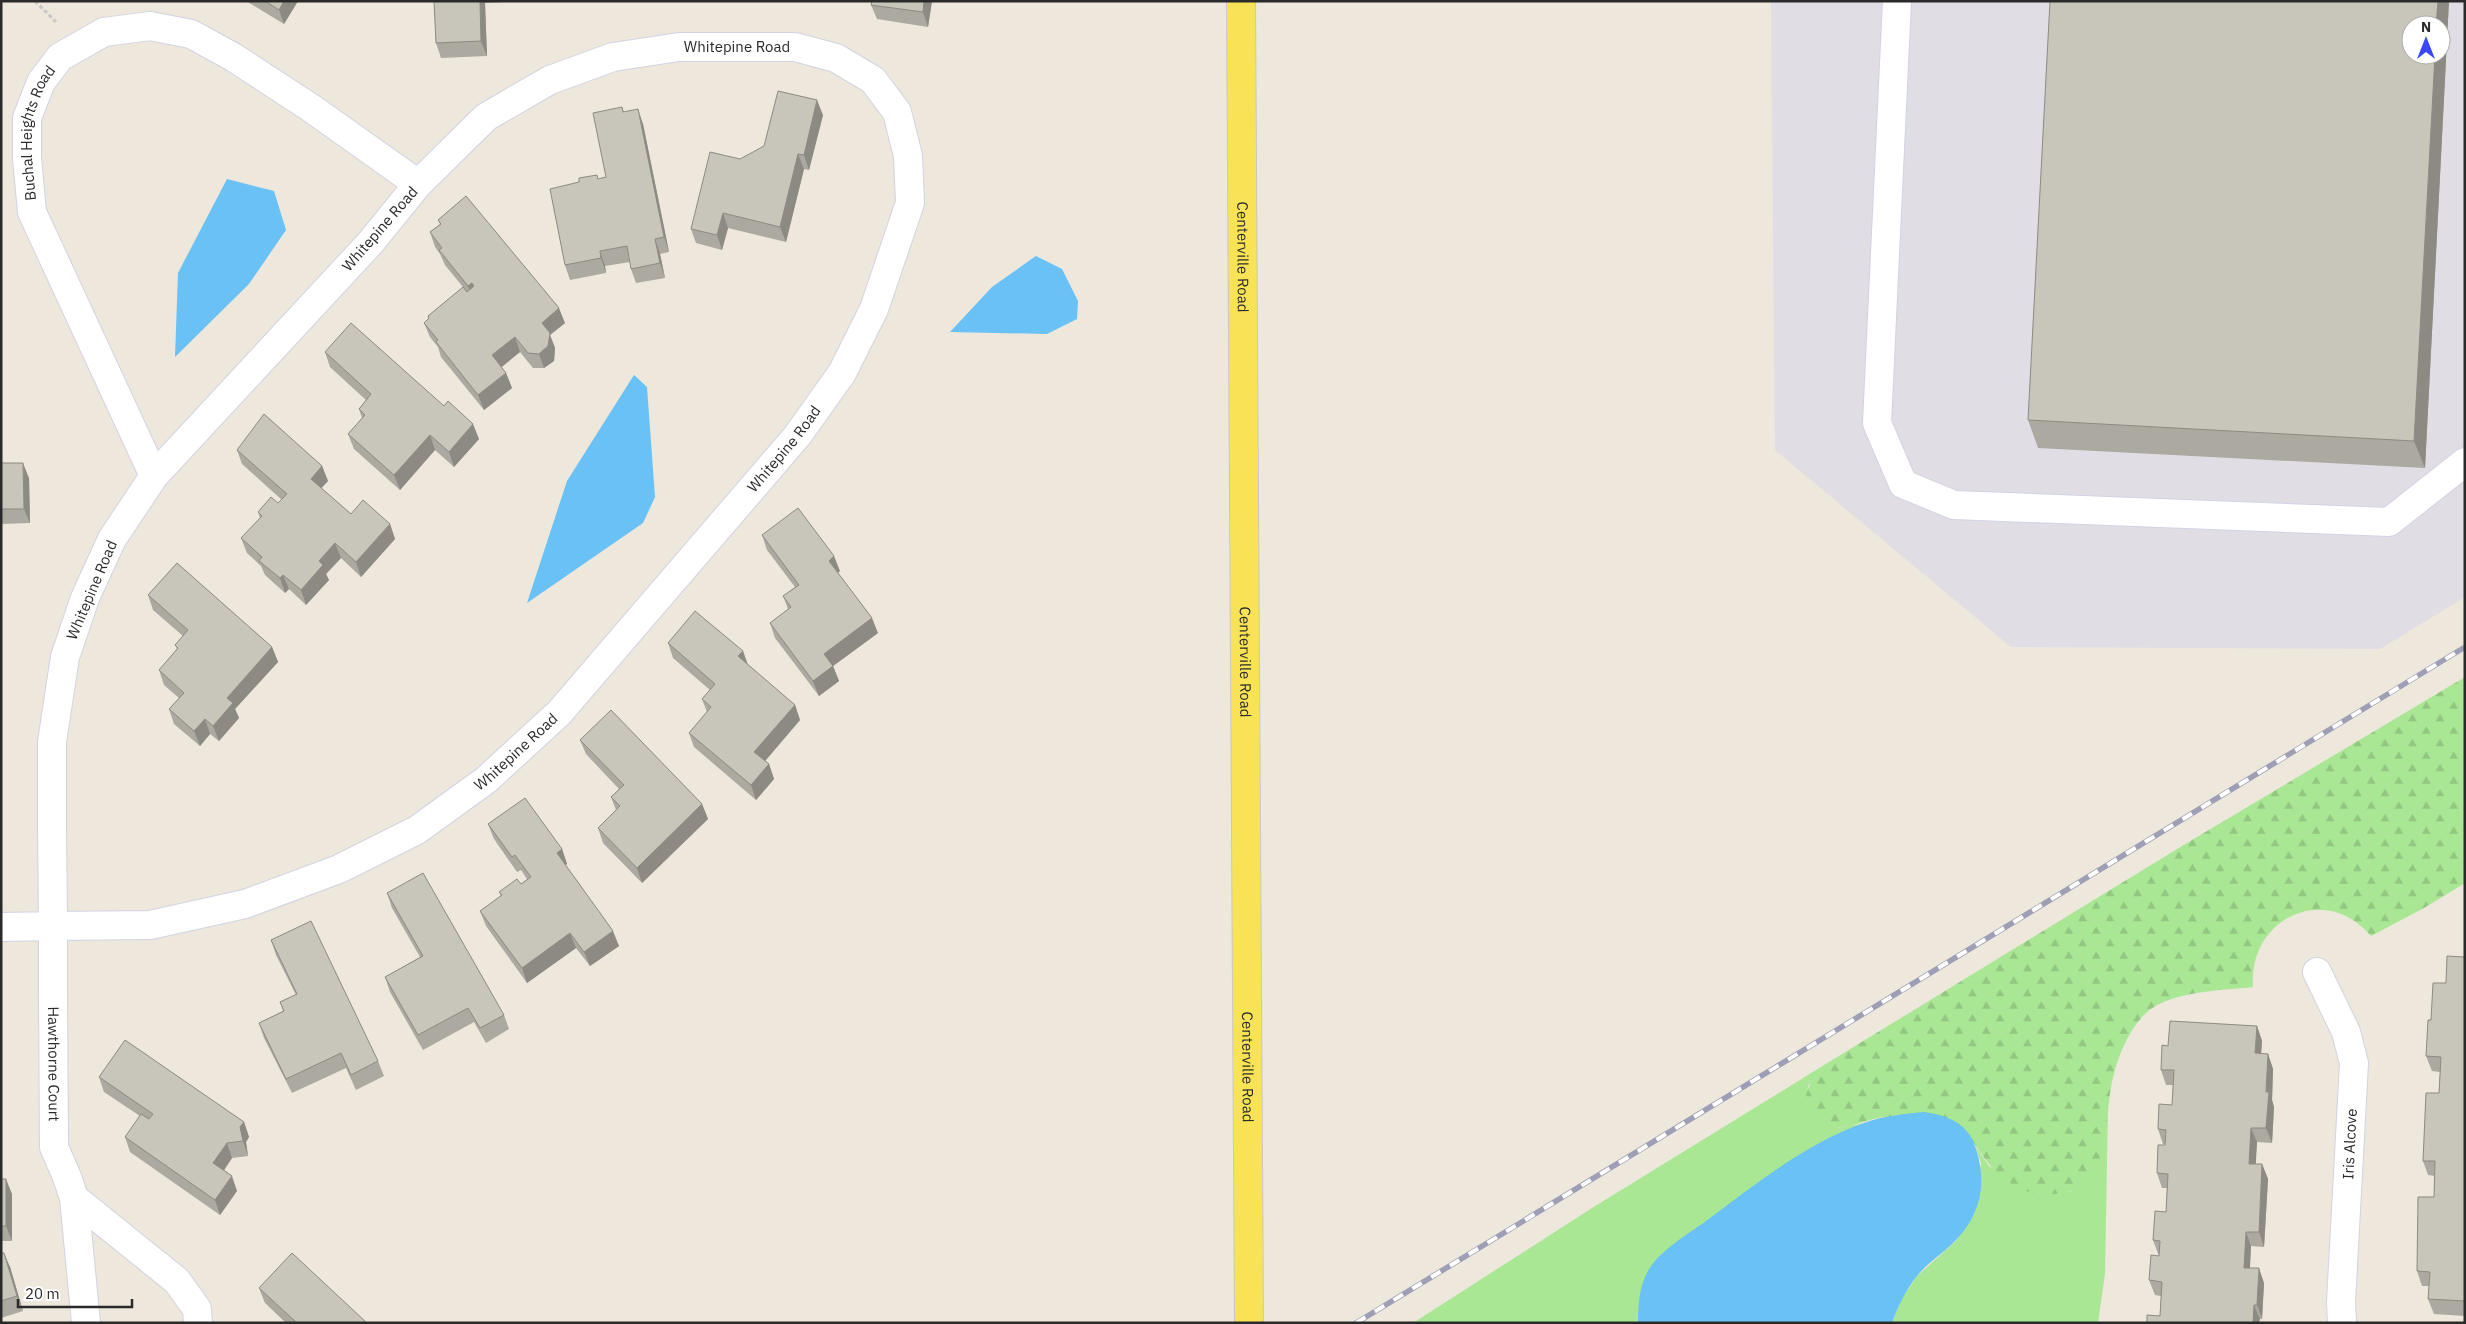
<svg xmlns="http://www.w3.org/2000/svg" width="2466" height="1324" font-family="'IBM Plex Sans',sans-serif">
  <style>
    .industrial { fill: #e0dde5; fill-rule: evenodd }
    .grass { fill: #a9e795 }
    .forest { fill: url(#forest-firs) }
    .water { fill: #69c1f5 }
    .lines { fill: none; stroke-linecap: round; stroke-linejoin: round }
    .minor-casing { stroke: #d1d3e4; stroke-width: 30 }
    .major-casing { stroke: #c8c8c8; stroke-width: 30 }
    .path { stroke: #c8c8c8; stroke-width: 3; stroke-dasharray: 4 2.5; stroke-linecap: butt }
    .minor { stroke: #fff; stroke-width: 28 }
    .major { stroke: #f8e356; stroke-width: 28 }
    .rail-casing { stroke: #9e9fb6; stroke-width: 5.5 }
    .rail { stroke: #fff; stroke-width: 4; stroke-dasharray: 11; stroke-linecap: butt }
    .wall { fill: #aca9a0 }
    .shaded-wall { fill: #8c8a82 }
    .building { fill: #c8c5ba; stroke: #8c8a82 }
    .labels { text-anchor: middle; stroke-width: 4; stroke-linejoin: round; paint-order: stroke }
    .street-label { font-size: 15px; fill: #2a2a2a; stroke: #fff }
  </style>
  <defs>
    <pattern id="forest-firs" width="22" height="20" patternUnits="userSpaceOnUse" patternTransform="scale(1.25)"><rect width="22" height="20" fill="#a9e795"/><path d="M5 1l3.5 6h-7zM16 11l3.5 6h-7z" fill="#92c681"/></pattern>
  </defs>
  <rect width="100%" height="100%" fill="#ede7dc"/>
  <path class="industrial" d="M1771 1H2465V597L2380 649 2011 647 1775 450ZM2411 25H2441V55H2411Z"/>
  <path class="grass" d="M1829 1062 1808 1086 1806 1104 1839 1128 1864 1123 1838 1134 1680 1240C1649 1266 1638 1280 1638 1323H1413L1592 1208Z
    M2108 1107 2105 1274 2098 1323H1892L1902 1298 1917 1276 1956 1241 1975 1213 1981 1163 1975 1146 1989 1166 2039 1194H2054L2072 1191 2104 1142Z"/>
  <path class="forest" d="M2465 677V883L2424 908 2371 936C2325 881 2248 919 2253 987 2220 991 2166 990 2142 1017 2126 1035 2117 1059 2112 1082 2102 1131 2114 1198 2043 1194 2006 1192 1984 1160 1967 1132 1943 1127 1910 1118 1887 1117 1863 1117 1840 1139 1817 1120 1811 1116 1808 1111 1806 1105 1804 1086 1817 1074 1829 1062L2187 843Z"/>
  <path class="water" d="M227 179 274 191 286 230 249 284 175 357 178 273Z
    M1036 256 1062 269 1078 301 1077 319 1047 334 950 332 992 287Z
    M634 375 647 387 655 497 643 523 527 603 567 481Z
    M1924 1112C1948 1115 1969 1124 1976 1149 1987 1183 1981 1214 1956 1240 1944 1253 1928 1262 1917 1276 1906 1290 1898 1306 1892 1323H1638C1638 1305 1639 1287 1648 1271 1660 1250 1687 1235 1706 1221 1755 1185 1806 1143 1864 1123 1883 1116 1904 1114 1924 1112Z"/>
  <g class="lines">
    <defs>
      <g id="minor">
        <path d="M1897 1 1877 423 1903 484 1954 505 2389 522 2465 462"/>
        <path id="s1" d="M154 476 32 212 27 158V118L41 82 60 57 104 32 150 26 191 34 233 57 311 108 418 184"/>
        <path id="s2" d="M1 927 53 926 150 925 245 904 339 869 417 830 486 780 559 713 797 436 842 373 874 309 910 203 908 156 897 112 873 80 836 58 795 47H679L613 57 550 80 486 117 418 184 371 242 154 476 112 539 85 598 65 657 52 742V825L53 926V992L54 1147 67 1177 74 1198 86 1323"/>
        <path d="M2317 972 2346 1032 2354 1063 2341 1302 2342 1323"/>
        <path d="M74 1198 177 1281 197 1309 198 1323"/>
      </g>
      <g id="major">
        <path id="s3" d="M1241 1 1249 1323"/>
      </g>
    </defs>
    <use href="#minor" class="minor-casing"/>
    <use href="#major" class="major-casing"/>
    <path class="path" d="M35 1 56 22"/>
    <use href="#minor" class="minor"/>
    <use href="#major" class="major"/>
    <defs>
      <path id="rail" d="M1356 1323 2465 647"/>
    </defs>
    <use href="#rail" class="rail-casing"/>
    <use href="#rail" class="rail"/>
  </g>
  <path class="wall" d="M246 1H298L284 24Z
    M434 1H504V2L485 3 487 56 441 58 436 43Z
    M872 1H932L928 27 877 19 871 5Z
    M2449 1 2425 468 2038 448 2028 420Z
    M622 107 624 112 643 124 669 252 660 254 665 278 636 283 631 269 630 262 605 266 606 273 570 280 565 265 599 179 606 177Z
    M823 115 809 170 804 169 786 242 728 228 722 250 696 243 691 229Z
    M438 220 565 323 550 335 555 348 554 361 544 368H533L520 352 501 367 506 373 512 388 484 410 441 357 438 347 430 337 424 323 428 319V316L463 287 445 265 440 254 435 247 430 232 440 224Z
    M325 352 479 439 454 467 435 450 400 490 354 449 348 434 362 418 359 409 366 400 330 367Z
    M237 450 322 466 328 481 321 488 351 514 390 524 395 539 361 577 341 558 326 574 329 580 306 605 289 589 285 593 265 575 261 566 247 553 241 538 260 518 258 512 278 503 282 500 242 464Z
    M1 463 29 478 30 523 1 524Z
    M762 535 840 571 838 573 878 633 833 666 839 681 819 696 775 638 770 623 788 609 783 596 795 587 767 550Z
    M148 595 272 647 278 662 235 709 239 718 219 741 210 734 200 746 174 724 169 709 179 698 164 685 159 670 177 649 175 645 183 636 153 610Z
    M668 643 743 651 748 665 795 705 800 720 765 761 769 764 774 779 756 800 694 747 689 733 707 712 702 699 710 690 673 658Z
    M580 740 702 804 708 819 642 883 603 843 598 828 616 810 611 797 619 789 586 754Z
    M488 824 562 849 567 864 565 865 619 946 590 966 576 948 527 983 486 926 480 911 501 896 499 892 521 884 527 879 521 870 517 872 494 839Z
    M387 893 504 1015 509 1029 486 1043 474 1022 423 1050 390 992 385 977 420 957 392 908Z
    M271 940 378 1061 384 1076 356 1090 346 1068 292 1093 264 1038 259 1023 283 1011 280 1002 296 995 276 955Z
    M2465 957V1316L2434 1314 2428 1299 2429 1286H2422L2417 1271 2434 1197 2435 1176 2428 1175 2423 1161 2439 1093 2440 1072 2432 1071 2426 1056 2431 1020 2446 983Z
    M2257 1026 2262 1041 2261 1054H2268L2273 1069 2272 1100 2274 1107 2272 1143 2257 1142 2255 1164H2262L2268 1179 2264 1247 2251 1246 2250 1268 2264 1283 2262 1319 2160 1316 2161 1296 2155 1295 2149 1280 2159 1256 2153 1240 2166 1212 2167 1188H2162L2157 1173 2165 1144H2163L2158 1129 2172 1105 2173 1085H2166L2161 1070 2168 1046Z
    M99 1077 244 1122 249 1137 246 1142 248 1156 232 1158 224 1171 237 1191 220 1215 130 1152 125 1137 140 1116 104 1092Z
    M1 1179 12 1194V1241H1Z
    M1 1253 10 1267 23 1311 1 1318Z
    M259 1288 367 1323H286L265 1303Z"/>
  <path class="shaded-wall" d="M284 1H298L284 24 279 10Z
    M480 1H484L485 3 487 56 481 41Z
    M924 1H932L928 27 923 12Z
    M2438 1H2449L2425 468 2414 441 2435 55H2441V25H2436Z
    M817 100 823 115 809 170 804 155Z
    M638 109 643 124 669 252 664 237Z
    M798 154 804 169 786 242 780 227Z
    M723 213 728 228 722 250 717 235Z
    M655 239 660 254 665 278 660 263Z
    M600 251 605 266 606 273 601 258Z
    M472 283 477 298 474 301 468 286Z
    M559 308 565 323 550 335 555 348 554 361 544 368 539 354 542 323Z
    M515 337 520 352 498 370 492 355Z
    M506 373 512 388 484 410 478 395Z
    M473 424 479 439 454 467 449 452Z
    M430 435 435 450 400 490 394 475Z
    M23 463 29 478 30 523 24 509Z
    M322 466 328 481 316 494 311 479Z
    M390 524 395 539 361 577 356 562Z
    M335 543 341 558 326 574 329 580 306 605 301 590 319 561Z
    M834 556 840 571 834 575 829 561Z
    M283 575 289 589 285 593 280 578Z
    M872 618 878 633 829 669 824 654Z
    M272 647 278 662 235 709 239 718 219 741 213 726 227 698Z
    M743 651 748 666 738 656Z
    M833 666 839 681 819 696 813 681Z
    M795 705 800 720 760 767 754 752Z
    M205 719 210 734 200 746 194 731Z
    M769 764 774 779 756 800 751 785Z
    M702 804 708 819 642 883 637 868Z
    M562 849 567 864 562 868 557 853Z
    M613 931 619 946 590 966 584 952Z
    M570 933 576 948 527 983 522 968Z
    M2257 1026 2262 1041 2260 1068 2255 1053Z
    M2268 1054 2273 1069 2272 1100 2274 1107 2272 1143 2266 1128V1092Z
    M244 1122 249 1137 246 1142 248 1156 243 1141 240 1127Z
    M2251 1128 2257 1142 2255 1179 2249 1164Z
    M227 1143 232 1158 218 1178 213 1163Z
    M2262 1164 2268 1179 2264 1247 2259 1232Z
    M232 1176 237 1191 220 1215 215 1200Z
    M6 1179 12 1194V1241L6 1226Z
    M2246 1232 2251 1246 2249 1283 2244 1268Z
    M4 1253 10 1267 23 1311 17 1296Z
    M2259 1268 2264 1283 2262 1319 2257 1305Z
    M2254 1305 2260 1319 2259 1323H2253Z"/>
  <path class="building" d="M265 1H284L279 10Z
    M434 1H480L481 41 436 43Z
    M872 1H924L923 12 871 5Z
    M2050 1H2438L2436 25H2411V55H2435L2414 441 2028 420Z
    M778 91 817 100 804 155 798 154 780 227 723 213 717 235 691 229 710 152 740 159 764 146Z
    M622 107 623 112 638 109 664 237 655 239 660 263 631 269 627 246 600 251 601 258 565 265 550 189 579 182V178L597 175 598 179 606 177 593 113Z
    M466 196 559 308 542 323 550 333 548 346 539 354 528 353 515 337 492 355 506 373 478 395 436 342 438 340 424 323 429 318 428 316 463 287 467 292 474 286 472 283 468 286 439 250 442 248 430 232 441 224 438 220Z
    M351 323 444 406 448 401 473 424 449 452 430 435 394 475 348 434 365 415 359 409 371 394 325 352Z
    M264 414 322 466 311 479 351 514 363 500 390 524 356 562 335 543 319 561 323 565 301 590 283 575 280 578 259 561 262 557 241 538 262 516 258 512 271 497 278 503 287 494 237 450Z
    M1 463H23L24 509H1Z
    M798 508 834 556 829 561 872 618 824 654 833 666 813 681 770 623 791 607 783 596 799 585 762 535Z
    M177 563 272 647 227 698 233 703 213 726 205 719 194 731 169 709 184 693 159 670 178 648 175 645 188 630 148 595Z
    M695 611 743 651 738 656 795 705 754 752 769 764 751 785 689 733 711 707 702 699 715 684 668 643Z
    M611 710 702 804 637 868 598 828 620 806 611 797 624 785 580 740Z
    M525 798 562 849 557 853 613 931 584 952 570 933 522 968 480 911 502 895 499 892 517 879 521 884 531 877 515 855 512 857 488 824Z
    M423 873 504 1015 480 1028 468 1008 418 1035 385 977 423 956 387 893Z
    M311 921 378 1061 351 1075 341 1053 286 1079 259 1023 284 1011 280 1002 297 994 271 940Z
    M2447 956 2465 957V1301L2428 1299 2430 1272 2417 1271 2418 1197H2434L2435 1161H2423L2426 1093H2439L2441 1057 2426 1056 2428 1020H2431L2433 983H2446Z
    M2170 1021 2257 1026 2255 1053 2268 1054 2266 1092H2269L2266 1128H2251L2249 1164H2262L2259 1232H2246L2244 1268H2259L2257 1305H2254L2253 1323H2147V1315L2160 1316 2162 1282 2149 1280 2151 1255 2159 1256 2160 1241 2153 1240 2155 1211 2166 1212 2168 1174 2157 1173 2158 1145H2165L2166 1130 2158 1129 2159 1104 2172 1105 2174 1070H2161L2162 1045 2168 1046Z
    M125 1040 244 1122 240 1127 243 1141 227 1143 213 1163 232 1176 215 1200 125 1137 141 1114 149 1119 153 1114 99 1077Z
    M1 1179H6V1226H1Z
    M1 1253H4L17 1296 1 1301Z
    M292 1253 367 1323H297L259 1288Z"/>
  <g class="labels">
    <g class="street-label">
      <text x="737" y="52">Whitepine Road</text>
      <text dy="5" stroke="none"><textPath href="#s1" startOffset="372">Buchal Heights Road</textPath></text>
      <text transform="translate(380 229) rotate(-49)" y="5">Whitepine Road</text>
      <text dy="5" stroke="none"><textPath href="#s3" startOffset="256">Centerville Road</textPath></text>
      <text dy="5" stroke="none"><textPath href="#s2" startOffset="965">Whitepine Road</textPath></text>
      <text transform="translate(92 590) rotate(-67)" y="5">Whitepine Road</text>
      <text dy="5" stroke="none"><textPath href="#s3" startOffset="661">Centerville Road</textPath></text>
      <text dy="5" stroke="none"><textPath href="#s2" startOffset="560">Whitepine Road</textPath></text>
      <text dy="5" stroke="none"><textPath href="#s2" startOffset="2886">Hawthorne Court</textPath></text>
      <text dy="5" stroke="none"><textPath href="#s3" startOffset="1066">Centerville Road</textPath></text>
      <text transform="translate(2350 1144) rotate(-87)" y="5">Iris Alcove</text>
    </g>
  </g>
  <rect width="2466" height="1324" fill="none" stroke="#2a2a2a" stroke-width="5"/>
  <g transform="translate(2426 40)"><circle r="24" fill="#ffffff" stroke="#aaaaaa"/>
  <path d="M0-4L9 19L0 12L-9 19Z" fill="#3748ff"/>
  <text y="-8" font-size="14" font-weight="bold" text-anchor="middle" fill="#2a2a2a">N</text>
  </g>
  <path d="M18 1299v8h114v-8" fill="none" stroke="#2a2a2a" stroke-width="2.5"/>
  <text x="25" y="1299" font-size="15" fill="#2a2a2a" stroke="#ffffff" stroke-width="4" paint-order="stroke">20 m</text>
</svg>
